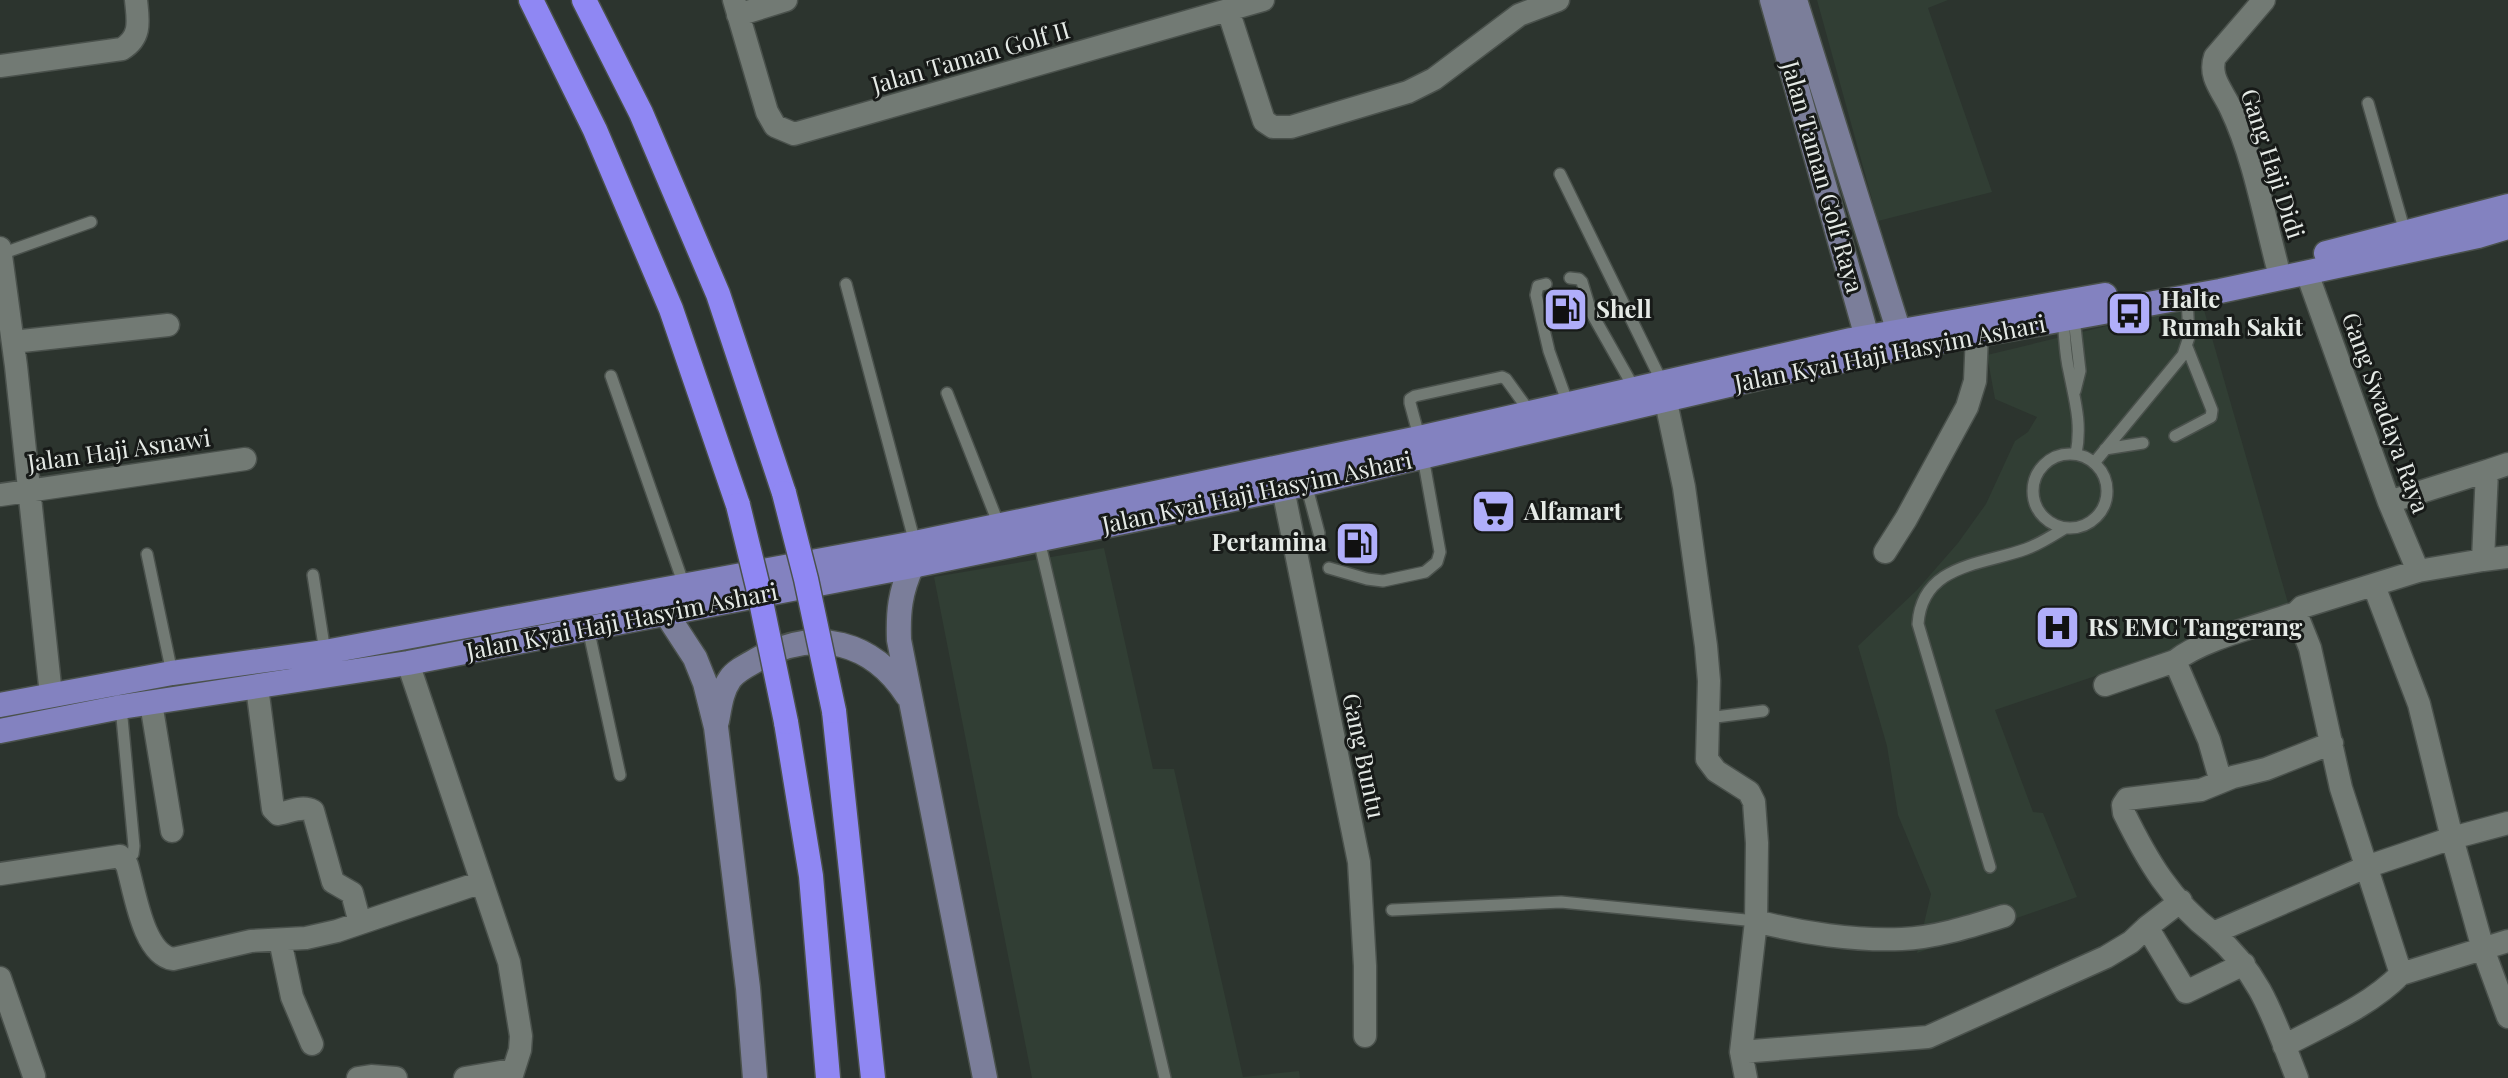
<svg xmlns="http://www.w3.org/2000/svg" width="2508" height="1078" font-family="'Playfair Display',serif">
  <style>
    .built { fill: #313e34 }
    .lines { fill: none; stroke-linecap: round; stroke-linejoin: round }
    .lane-casing { stroke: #4a514c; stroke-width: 14 }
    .street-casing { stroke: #4a514c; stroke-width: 25 }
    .secondary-casing { stroke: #4a514c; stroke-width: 27 }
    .primary-casing { stroke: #4a514c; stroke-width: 27 }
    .highway-casing { stroke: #4a514c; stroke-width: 27 }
    .lane { stroke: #727a74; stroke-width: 11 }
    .street { stroke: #727a74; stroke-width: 22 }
    .secondary { stroke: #7b7e9a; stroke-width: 24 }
    .primary { stroke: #8382c0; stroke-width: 24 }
    .highway { stroke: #8f87f3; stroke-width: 24 }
    .highway-bridge-casing { stroke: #4a514c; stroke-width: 27; stroke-linecap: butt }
    .highway-bridge { stroke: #8f87f3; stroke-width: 24 }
    .labels { text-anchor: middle; stroke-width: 6; stroke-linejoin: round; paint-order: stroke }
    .street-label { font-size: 24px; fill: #e5eae6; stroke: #171a18 }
    .poi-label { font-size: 24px; font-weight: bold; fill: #e5eae6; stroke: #171a18; text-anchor: start }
  </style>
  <rect width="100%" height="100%" fill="#2c342e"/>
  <path class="built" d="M1817 0H1948L1928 8 1992 192 1878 221Z
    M2202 303 2290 610 1995 710 2033 812 2043 813 2077 897 1917 953 1931 894 1898 815 1887 746 1858 646 1917 590 1958 543 1986 504 2015 441 2028 432 2037 417 1995 399 1987 355Z
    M1104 548 1153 769H1174L1243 1077 1299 1071 1300 1078H1032L934 577Z"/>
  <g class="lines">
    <defs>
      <path id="lane" d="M2368 103 2405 232
        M1560 174 1662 382
        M1 254 91 222
        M1570 278 1579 279 1582 282 1591 312 1634 388
        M846 284 915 543
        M1546 284 1538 286 1536 295 1549 351 1568 404
        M2074 318 2080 371 2075 391
        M2063 320C2065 337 2065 355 2069 371 2075 401 2082 424 2076 454
        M611 376 684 585
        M947 393 999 525
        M2175 436 2211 417 2212 410 2187 347
        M1420 440 1410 403V399L1415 396 1502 377 1506 379 1530 412
        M2105 449 2143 443
        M2033 491a37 37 0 1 1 74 0a37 37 0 1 1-74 0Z
        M2094 463 2183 355 2189 337 2187 297
        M1306 484 1319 533
        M1039 540 1165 1078
        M147 554 172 673
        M1329 568 1367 579 1383 581 1425 572 1437 562 1440 552 1423 457
        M313 575 325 652
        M588 628 620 775
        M121 707 134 846 133 854 125 860
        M1708 718 1763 711
        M1990 867 1918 624C1922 564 1982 565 2026 549 2040 544 2052 536 2065 528
        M1392 910 1561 902 1756 921"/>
      <path id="street" d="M734 0 767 112 775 126 794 134 1263 0
        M2264 0 2215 57C2208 77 2223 91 2231 109 2253 155 2264 215 2277 265
        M1228 10 1264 121 1273 127H1291L1408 92 1434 79 1519 15 1558 0
        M738 15 786 0
        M0 66 122 49C142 37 138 20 136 0
        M0 248 16 366 51 695
        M2307 273 2389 502 2418 571
        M13 342 168 325
        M1662 383 1684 487 1706 646 1709 681 1707 759 1716 771 1749 792 1754 802 1757 843 1756 921 1741 1052 1746 1078
        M1283 489 1359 862 1365 966V1036
        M0 495 245 459
        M2389 502 2487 471
        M1885 552 1906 519 1967 407 1975 381 1977 335
        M2483 560 2508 557
        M408 663 509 962 521 1036 520 1050 511 1078
        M2105 685 2175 661
        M257 687 273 809 278 814C290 812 302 805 313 811L333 882 352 893 360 923
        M151 703 172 831
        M2221 782 2209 740 2175 661C2202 639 2262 625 2296 613
        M2508 823 2452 838 2483 949 2508 1017
        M0 874 120 856 127 865C135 892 143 954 173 959L251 941 306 938 337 931 482 882
        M2181 901 2147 927 2186 992 2244 964
        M1756 921C1801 933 1855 941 1902 939 1935 938 1972 926 2004 916
        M2213 933C2171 901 2147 860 2124 813L2123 805 2127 799 2201 790 2233 777 2266 769 2332 743
        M280 940 292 997 312 1044
        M2401 974 2508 941
        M0 978 34 1076
        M2284 1046C2325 1024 2368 1007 2401 974L2341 788 2310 648 2296 613 2302 607 2418 571 2483 560 2487 471 2508 464
        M1741 1052 1928 1037 2106 957 2131 942 2147 927
        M358 1078 371 1076 396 1078
        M465 1078 512 1070
        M2297 1078C2274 1020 2262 975 2213 933L2366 867 2452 838 2419 704 2374 586"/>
      <path id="secondary" d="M1772 0 1872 355
        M1795 0 1904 348
        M912 566C900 592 898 612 899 640L985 1078
        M667 615 695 658 705 683 716 727 748 988 755 1078
        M717 721C720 706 721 692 730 679 736 670 750 664 760 658 816 627 873 642 907 695"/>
      <path id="primary" d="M2326 253 2508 206
        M0 705 172 673 325 652 915 543 1419 438 1851 340 2105 295
        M0 731 121 707 408 663 912 566 1306 484 1771 375 1904 348 2220 291 2478 236 2508 227"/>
      <path id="highway" d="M531 0 595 130 671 309 738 505
        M584 0 641 113 718 294 784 493
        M834 711 873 1078
        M786 722 811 876 828 1078"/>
    </defs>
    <use href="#lane" class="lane-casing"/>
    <use href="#street" class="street-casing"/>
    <use href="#secondary" class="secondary-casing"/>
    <use href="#primary" class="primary-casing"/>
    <use href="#highway" class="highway-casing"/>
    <use href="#lane" class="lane"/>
    <use href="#street" class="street"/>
    <use href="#secondary" class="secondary"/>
    <use href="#primary" class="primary"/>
    <use href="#highway" class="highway"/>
    <defs>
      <path id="highway-bridge" d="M784 493 806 579 834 711
        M738 505 758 587 786 722"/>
    </defs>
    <use href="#highway-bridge" class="highway-bridge-casing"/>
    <use href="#highway-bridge" class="highway-bridge"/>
  </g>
  <defs>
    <symbol id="fuel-square" viewBox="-11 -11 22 22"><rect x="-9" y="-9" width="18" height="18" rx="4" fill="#b0aefa" stroke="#171a18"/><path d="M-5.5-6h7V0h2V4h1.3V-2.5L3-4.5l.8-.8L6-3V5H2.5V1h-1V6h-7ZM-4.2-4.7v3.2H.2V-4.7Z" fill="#111"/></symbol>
    <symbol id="bus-square" viewBox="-11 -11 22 22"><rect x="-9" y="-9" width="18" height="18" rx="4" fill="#b0aefa" stroke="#171a18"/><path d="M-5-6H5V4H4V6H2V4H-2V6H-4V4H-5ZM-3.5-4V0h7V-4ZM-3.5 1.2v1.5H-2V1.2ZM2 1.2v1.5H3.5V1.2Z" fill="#111"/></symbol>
    <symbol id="supermarket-square" viewBox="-11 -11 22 22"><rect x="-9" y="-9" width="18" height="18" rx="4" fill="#b0aefa" stroke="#171a18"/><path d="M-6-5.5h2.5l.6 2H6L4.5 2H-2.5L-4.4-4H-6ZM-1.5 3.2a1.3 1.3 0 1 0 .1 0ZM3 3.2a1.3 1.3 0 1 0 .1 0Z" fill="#111"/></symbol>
    <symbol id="hospital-square" viewBox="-11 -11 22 22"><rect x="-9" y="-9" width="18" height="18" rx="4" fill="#b0aefa" stroke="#171a18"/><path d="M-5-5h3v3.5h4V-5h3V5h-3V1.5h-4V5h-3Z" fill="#111"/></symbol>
  </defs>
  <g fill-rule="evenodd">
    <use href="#fuel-square" x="1540" y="284" width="51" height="51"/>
    <use href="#bus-square" x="2104" y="288" width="51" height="51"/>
    <use href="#supermarket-square" x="1468" y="486" width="51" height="51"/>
    <use href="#fuel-square" x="1332" y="518" width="51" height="51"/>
    <use href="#hospital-square" x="2032" y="602" width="51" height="51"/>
  </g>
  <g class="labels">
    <g class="street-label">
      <text transform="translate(971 58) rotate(-16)" y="8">Jalan Taman Golf II</text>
      <text transform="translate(2272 164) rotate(72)" y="8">Gang Haji Didi</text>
      <text transform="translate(1822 177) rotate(74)" y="8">Jalan Taman Golf Raya</text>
      <text transform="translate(1890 354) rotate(-11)" y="8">Jalan Kyai Haji Hasyim Ashari</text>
      <text transform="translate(2385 413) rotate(70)" y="8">Gang Swadaya Raya</text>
      <text transform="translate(119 451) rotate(-8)" y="8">Jalan Haji Asnawi</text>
      <text transform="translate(1257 493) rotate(-12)" y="8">Jalan Kyai Haji Hasyim Ashari</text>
      <text transform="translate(622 622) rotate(-11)" y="8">Jalan Kyai Haji Hasyim Ashari</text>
      <text transform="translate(1363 756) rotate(78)" y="8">Gang Buntu</text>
    </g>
    <g class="poi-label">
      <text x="2161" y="308">Halte<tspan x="2161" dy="28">Rumah Sakit</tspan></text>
      <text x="1596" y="318">Shell</text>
      <text x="1524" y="520">Alfamart</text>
      <text x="1327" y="551" text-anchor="end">Pertamina</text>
      <text x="2088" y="636">RS EMC Tangerang</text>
    </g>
  </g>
</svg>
